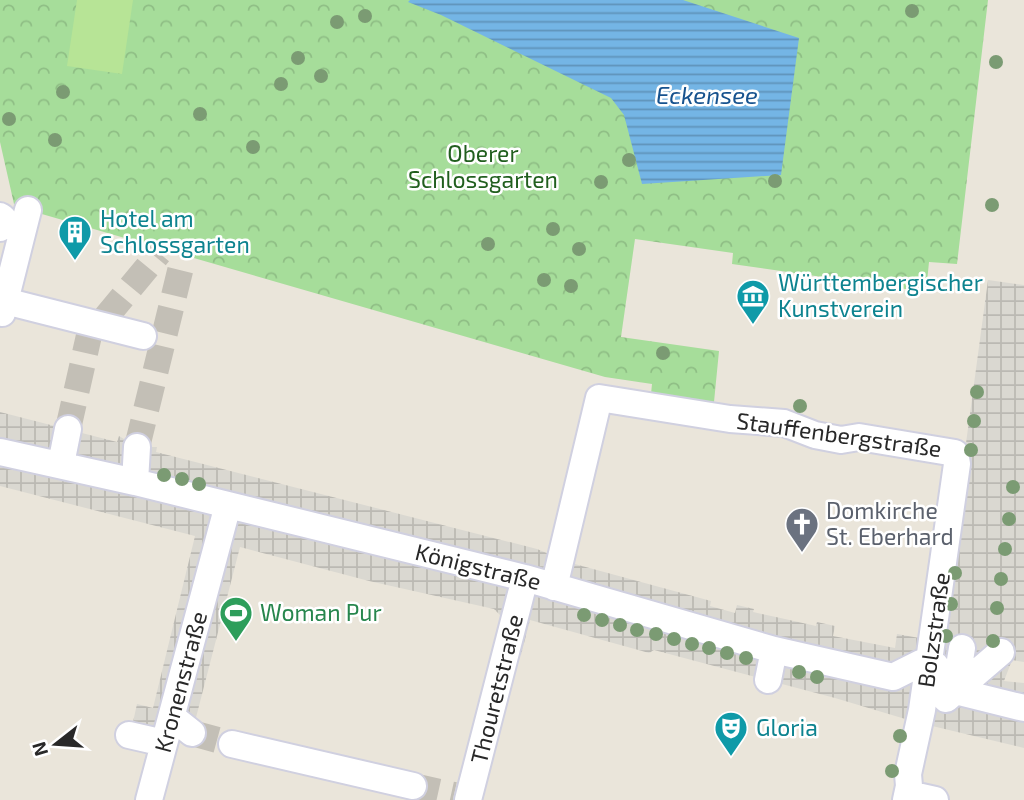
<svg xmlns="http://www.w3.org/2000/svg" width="1024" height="800" font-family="'Exo 2',sans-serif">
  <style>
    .park { fill: url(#park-crowns) }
    .pitch { fill: #b7e496 }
    .plaza { fill: url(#plaza-grid) }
    .water { fill: url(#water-rules) }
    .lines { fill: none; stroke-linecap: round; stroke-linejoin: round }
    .minor-tunnel { stroke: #c3bfb6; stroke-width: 26; stroke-dasharray: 26 13; stroke-linecap: butt }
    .minor-casing { stroke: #d0d0e0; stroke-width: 30 }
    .minor { stroke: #fff; stroke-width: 26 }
    .tree { fill: #7b9b73 }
    .labels { text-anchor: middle; stroke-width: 5; stroke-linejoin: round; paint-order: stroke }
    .park-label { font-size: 23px; fill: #215f1e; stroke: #fff }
    .culture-label { font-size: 23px; fill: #0d838f; stroke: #fff; text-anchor: start }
    .street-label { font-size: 23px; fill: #282828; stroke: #fff }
    .worship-label { font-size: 23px; fill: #5b616d; stroke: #fff; text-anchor: start }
    .leisure-label { font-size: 23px; fill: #27864d; stroke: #fff; text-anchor: start }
    .water-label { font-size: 24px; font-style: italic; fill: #16528e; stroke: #fff }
  </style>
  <defs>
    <pattern id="park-crowns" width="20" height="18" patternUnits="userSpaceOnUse" patternTransform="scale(1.75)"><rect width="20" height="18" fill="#a6dd9a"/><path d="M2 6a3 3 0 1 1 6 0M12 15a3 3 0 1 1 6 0" fill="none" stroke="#8fbe85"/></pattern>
    <pattern id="plaza-grid" width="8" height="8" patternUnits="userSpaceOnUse" patternTransform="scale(1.75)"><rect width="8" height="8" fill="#dad8d1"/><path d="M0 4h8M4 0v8" fill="none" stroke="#bbb9b3"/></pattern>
    <pattern id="water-rules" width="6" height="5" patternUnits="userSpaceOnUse" patternTransform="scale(1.75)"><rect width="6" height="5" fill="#74b5e5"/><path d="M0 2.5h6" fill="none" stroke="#5f93ba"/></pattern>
  </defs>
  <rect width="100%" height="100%" fill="#eae5da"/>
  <path class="park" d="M0 0H988L957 264 929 262 926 292 732 264 733 253 635 239 621 337 719 351 714 402H684L651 394 652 384 605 377 28 210 14 204 0 142Z"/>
  <path class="pitch" d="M77 0H133L122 74 67 66Z"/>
  <path class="plaza" d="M988 280 1024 285V662L1012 660 1004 681 1024 683V748L928 725Z
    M0 412 117 442 119 436 137 447H157L156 452 537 549 571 563 711 601 710 606 735 613 737 605 754 609 753 612 785 619 816 626 817 622 835 626 833 636 895 648 897 634 925 639 912 721 835 698 654 650 649 653 642 651 530 620 521 655 495 648 501 619 500 615 494 609 369 581 240 547 192 733 170 729 154 800H135L153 726 133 722 137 704 153 708 195 536 0 486Z"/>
  <path class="water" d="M410 0H683L799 38 781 175 642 184 624 115 611 98 441 15 408 2Z"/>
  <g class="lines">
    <path class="minor-tunnel" d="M106 317 159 253
      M68 429 90 331
      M137 447 182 263
      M192 733 232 744
      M413 786 454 795"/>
    <defs>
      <path id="minor" d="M0 216 3 218 0 228
        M5 301 143 336
        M2 313 28 210
        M0 452 135 482 525 578 774 650 893 677 921 663
        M61 464 68 429
        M135 482 137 447
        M554 587 599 398 730 419 784 423 815 435 841 440 859 437 955 453 957 464 922 710 908 774 909 786 906 800
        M936 666 955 691 1024 708
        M768 680 774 650
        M955 691 962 648
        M946 699 1001 652
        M172 717 192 733
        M129 735 164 743
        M232 744 413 786
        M908 794 935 800
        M149 800 228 505
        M468 800 525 578"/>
    </defs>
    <use href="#minor" class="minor-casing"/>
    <use href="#minor" class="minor"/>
  </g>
  <g class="tree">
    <circle cx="912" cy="11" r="7"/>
    <circle cx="365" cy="16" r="7"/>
    <circle cx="337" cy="22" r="7"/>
    <circle cx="298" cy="58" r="7"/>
    <circle cx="996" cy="62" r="7"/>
    <circle cx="321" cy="76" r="7"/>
    <circle cx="281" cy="84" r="7"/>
    <circle cx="63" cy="92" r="7"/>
    <circle cx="200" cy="114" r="7"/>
    <circle cx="9" cy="119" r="7"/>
    <circle cx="55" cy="140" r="7"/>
    <circle cx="253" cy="147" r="7"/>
    <circle cx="629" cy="160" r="7"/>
    <circle cx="775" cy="181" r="7"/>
    <circle cx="601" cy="182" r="7"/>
    <circle cx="992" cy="205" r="7"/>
    <circle cx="553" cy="229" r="7"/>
    <circle cx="488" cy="244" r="7"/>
    <circle cx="579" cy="249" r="7"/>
    <circle cx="544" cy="280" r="7"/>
    <circle cx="571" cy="286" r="7"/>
    <circle cx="663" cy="353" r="7"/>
    <circle cx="977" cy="392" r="7"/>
    <circle cx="800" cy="406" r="7"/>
    <circle cx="974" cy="421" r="7"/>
    <circle cx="971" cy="450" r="7"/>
    <circle cx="164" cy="475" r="7"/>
    <circle cx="182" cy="479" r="7"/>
    <circle cx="199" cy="484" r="7"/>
    <circle cx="1013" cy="487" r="7"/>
    <circle cx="1009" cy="519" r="7"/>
    <circle cx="1005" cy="549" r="7"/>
    <circle cx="955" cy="573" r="7"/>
    <circle cx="1001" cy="579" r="7"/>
    <circle cx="951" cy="604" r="7"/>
    <circle cx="997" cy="608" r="7"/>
    <circle cx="584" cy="615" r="7"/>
    <circle cx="602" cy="620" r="7"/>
    <circle cx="620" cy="625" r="7"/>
    <circle cx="637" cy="630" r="7"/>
    <circle cx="656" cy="634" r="7"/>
    <circle cx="946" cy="636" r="7"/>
    <circle cx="674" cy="639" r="7"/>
    <circle cx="993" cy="641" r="7"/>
    <circle cx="692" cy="644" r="7"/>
    <circle cx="709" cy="648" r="7"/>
    <circle cx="727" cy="653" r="7"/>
    <circle cx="746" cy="658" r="7"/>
    <circle cx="799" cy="672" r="7"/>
    <circle cx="817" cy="677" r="7"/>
    <circle cx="900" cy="736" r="7"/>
    <circle cx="892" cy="771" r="7"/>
  </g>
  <defs>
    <symbol id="building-pin" viewBox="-11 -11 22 30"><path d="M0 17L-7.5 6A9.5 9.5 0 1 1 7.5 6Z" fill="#0f9aa8" stroke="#fff"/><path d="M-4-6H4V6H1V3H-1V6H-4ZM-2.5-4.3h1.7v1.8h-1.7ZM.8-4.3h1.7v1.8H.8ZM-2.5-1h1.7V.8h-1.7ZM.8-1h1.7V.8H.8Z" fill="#fff"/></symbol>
    <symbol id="museum-pin" viewBox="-11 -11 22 30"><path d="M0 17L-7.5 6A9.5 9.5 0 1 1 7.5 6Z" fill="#0f9aa8" stroke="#fff"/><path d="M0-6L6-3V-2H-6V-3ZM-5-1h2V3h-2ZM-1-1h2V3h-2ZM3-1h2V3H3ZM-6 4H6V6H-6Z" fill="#fff"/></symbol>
    <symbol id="church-pin" viewBox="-11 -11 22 30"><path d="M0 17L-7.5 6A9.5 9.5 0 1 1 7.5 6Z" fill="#6b7280" stroke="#fff"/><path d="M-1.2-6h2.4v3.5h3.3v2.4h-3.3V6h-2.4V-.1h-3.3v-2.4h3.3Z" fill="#fff"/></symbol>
    <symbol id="stadium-pin" viewBox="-11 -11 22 30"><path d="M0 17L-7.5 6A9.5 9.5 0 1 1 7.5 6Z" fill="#2e9e5b" stroke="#fff"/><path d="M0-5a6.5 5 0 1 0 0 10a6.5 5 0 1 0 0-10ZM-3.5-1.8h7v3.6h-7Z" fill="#fff"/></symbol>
    <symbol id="theatre-pin" viewBox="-11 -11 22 30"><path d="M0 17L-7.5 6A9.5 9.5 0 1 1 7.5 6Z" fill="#0f9aa8" stroke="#fff"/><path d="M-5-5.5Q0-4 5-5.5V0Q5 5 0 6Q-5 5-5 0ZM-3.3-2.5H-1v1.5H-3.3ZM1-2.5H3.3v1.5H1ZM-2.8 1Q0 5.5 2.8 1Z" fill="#fff"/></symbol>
  </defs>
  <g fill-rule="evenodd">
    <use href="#building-pin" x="56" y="213" width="38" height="52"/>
    <use href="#museum-pin" x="734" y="277" width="38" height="52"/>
    <use href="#church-pin" x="783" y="505" width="38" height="52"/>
    <use href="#stadium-pin" x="217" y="594" width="38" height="52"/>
    <use href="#theatre-pin" x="712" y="709" width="38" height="52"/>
  </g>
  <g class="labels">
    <g class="park-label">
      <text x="483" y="162">Oberer<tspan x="483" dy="26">Schlossgarten</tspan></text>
    </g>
    <g class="culture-label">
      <text x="100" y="227">Hotel am<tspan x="100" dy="26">Schlossgarten</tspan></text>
      <text x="778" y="291">Württembergischer<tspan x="778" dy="26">Kunstverein</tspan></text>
      <text x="756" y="736">Gloria</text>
    </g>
    <g class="street-label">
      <text transform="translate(839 435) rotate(8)" y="8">Stauffenbergstraße</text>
      <text transform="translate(478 567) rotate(14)" y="8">Königstraße</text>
      <text transform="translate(934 630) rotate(-82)" y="8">Bolzstraße</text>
      <text transform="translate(181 682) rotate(-75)" y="8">Kronenstraße</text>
      <text transform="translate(497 689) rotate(-76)" y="8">Thouretstraße</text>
    </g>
    <g class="worship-label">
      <text x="826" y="519">Domkirche<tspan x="826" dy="26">St. Eberhard</tspan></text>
    </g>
    <g class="leisure-label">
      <text x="260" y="621">Woman Pur</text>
    </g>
    <g class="water-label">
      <text x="707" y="104">Eckensee</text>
    </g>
  </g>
  <g transform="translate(56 744) rotate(253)" stroke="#ffffff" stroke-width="5" paint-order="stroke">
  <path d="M0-5L12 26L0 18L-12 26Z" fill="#282828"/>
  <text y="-10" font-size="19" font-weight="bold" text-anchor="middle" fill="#282828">N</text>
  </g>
</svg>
